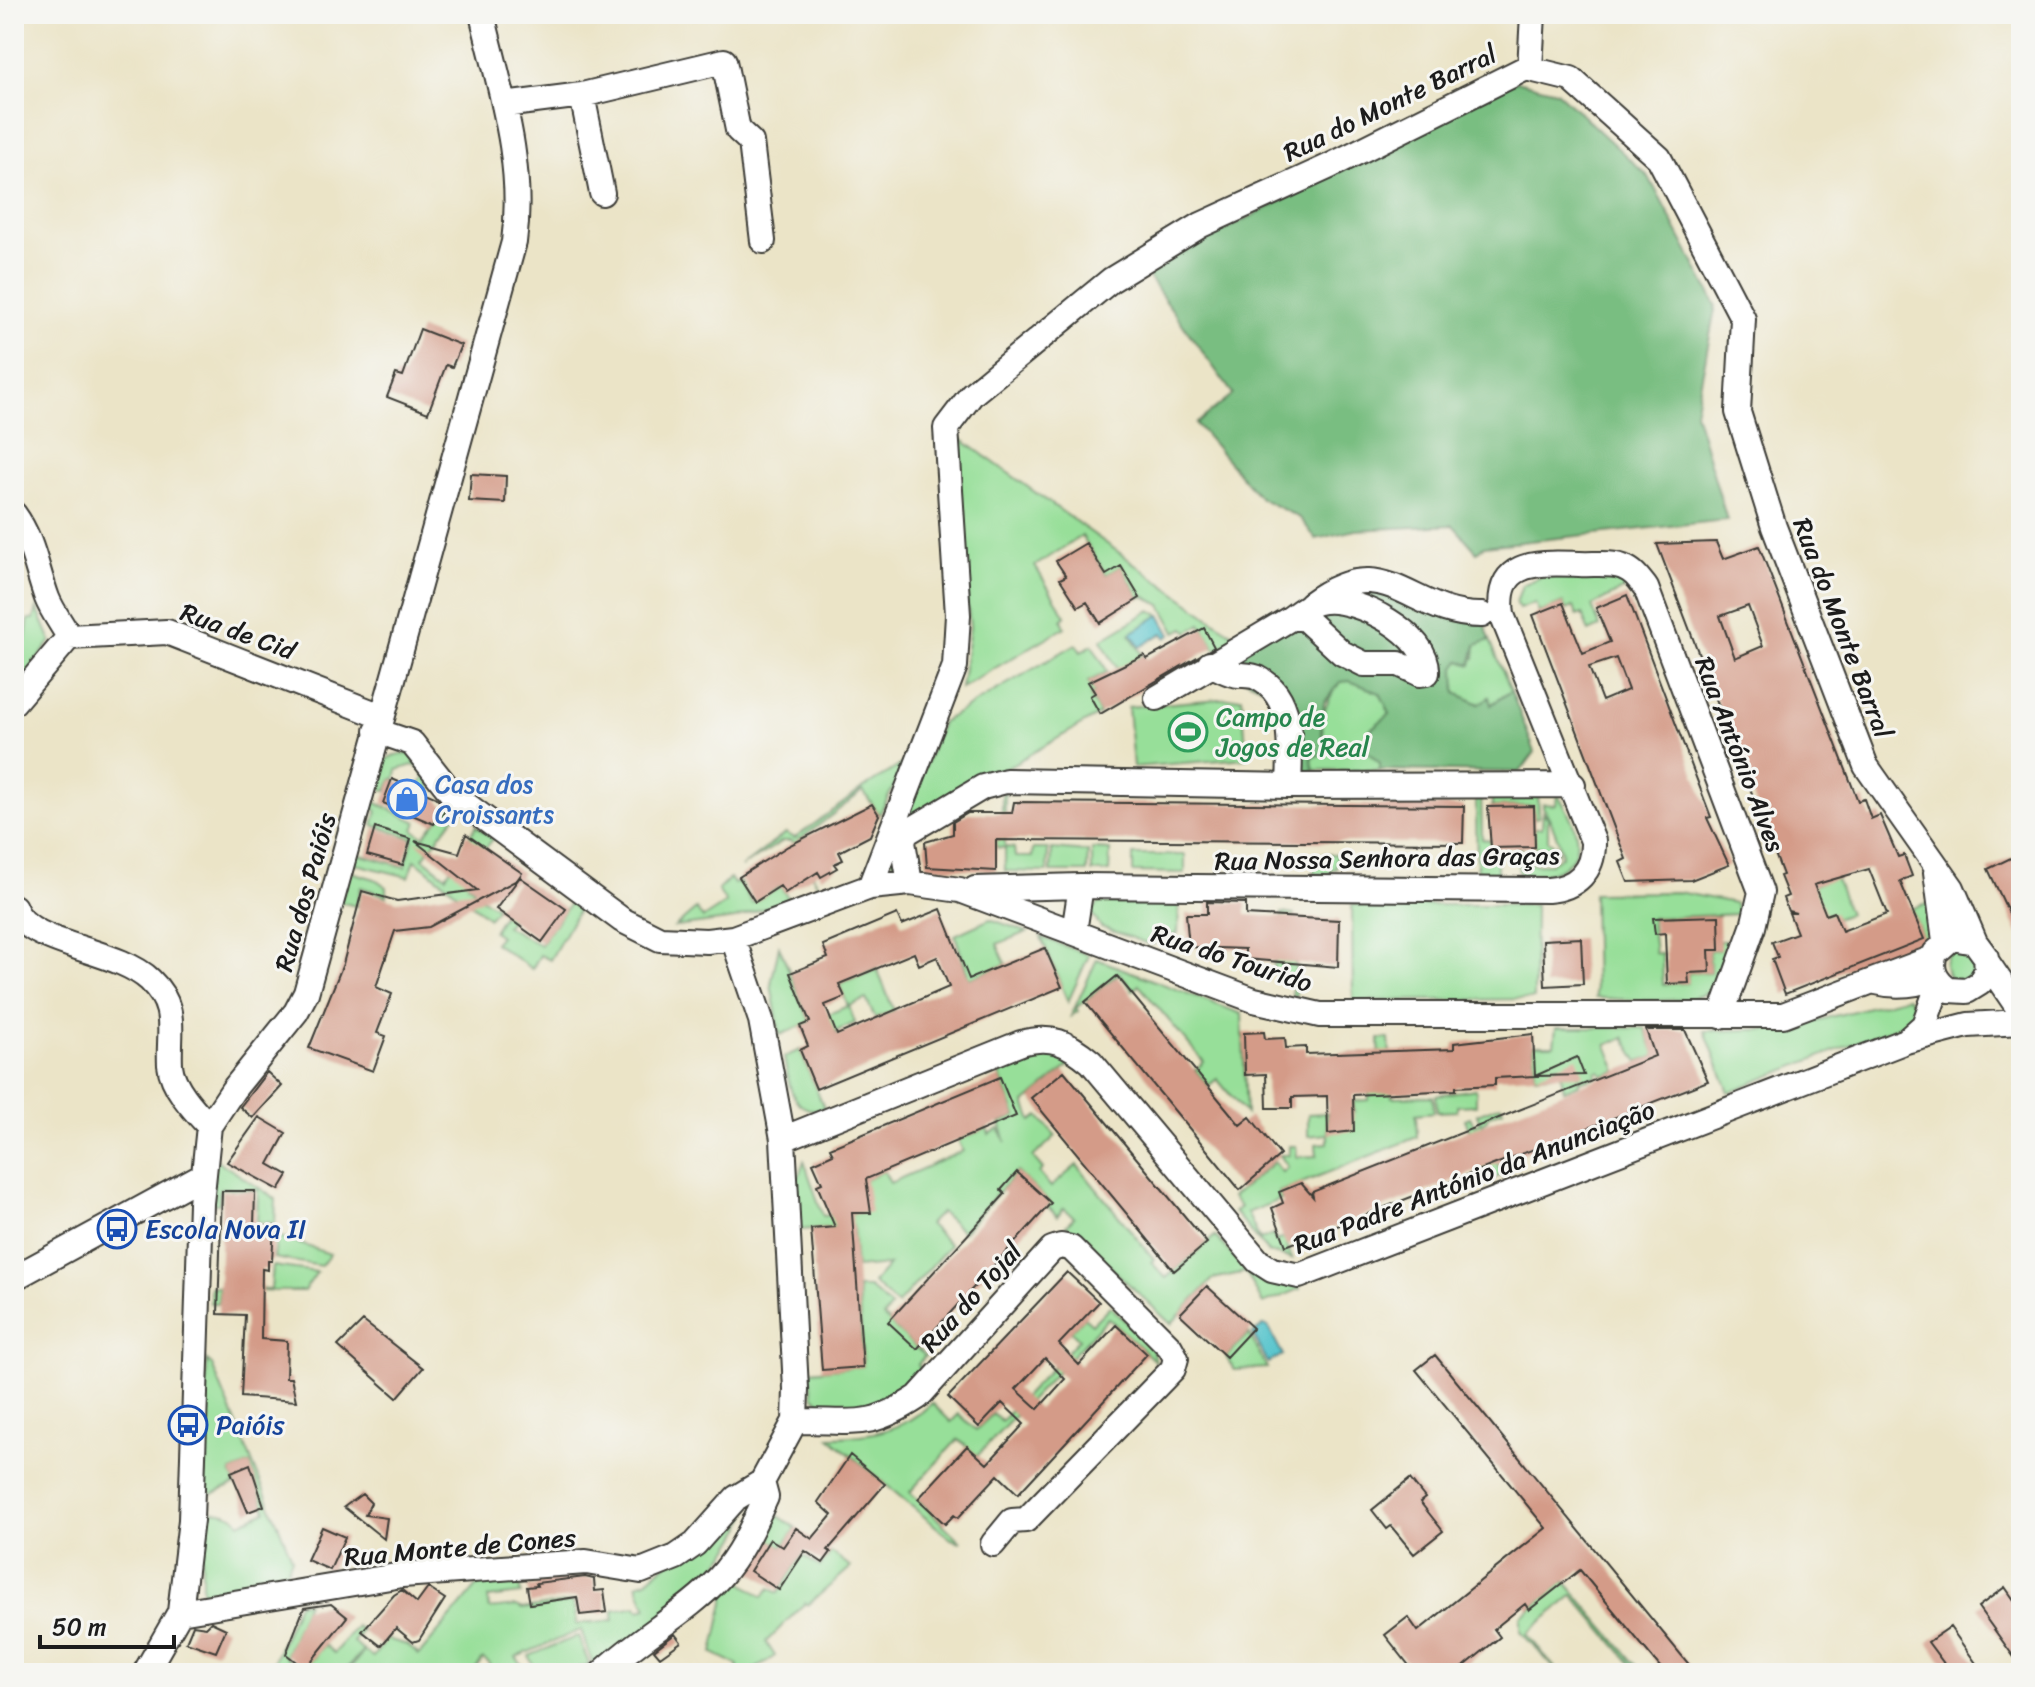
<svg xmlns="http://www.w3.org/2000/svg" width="2035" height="1687" font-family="Sriracha,sans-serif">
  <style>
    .green { fill: #97df99; stroke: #5a7e5a; stroke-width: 2 }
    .forest { fill: #79be81; stroke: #4a6d4e; stroke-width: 2 }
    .water { fill: #56c4cc; stroke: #397074; stroke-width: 2 }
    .building { fill: #d49b88; fill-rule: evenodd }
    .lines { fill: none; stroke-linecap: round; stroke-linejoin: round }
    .minor-casing { stroke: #3b3a36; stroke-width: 28 }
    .minor { stroke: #fff; stroke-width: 24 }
    .labels { text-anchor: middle; stroke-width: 6; stroke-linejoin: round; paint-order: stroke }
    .street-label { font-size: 26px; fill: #1c1c1c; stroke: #f6f6f2 }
    .leisure-label { font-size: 26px; fill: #27864d; stroke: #f6f6f2; text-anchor: start }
    .shop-label { font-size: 26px; fill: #366cbe; stroke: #f6f6f2; text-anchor: start }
    .transit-label { font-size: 26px; fill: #164399; stroke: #f6f6f2; text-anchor: start }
  </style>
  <rect width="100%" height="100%" fill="#f6f6f2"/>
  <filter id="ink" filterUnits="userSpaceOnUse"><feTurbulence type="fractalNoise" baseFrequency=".0125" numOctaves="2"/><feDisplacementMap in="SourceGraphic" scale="16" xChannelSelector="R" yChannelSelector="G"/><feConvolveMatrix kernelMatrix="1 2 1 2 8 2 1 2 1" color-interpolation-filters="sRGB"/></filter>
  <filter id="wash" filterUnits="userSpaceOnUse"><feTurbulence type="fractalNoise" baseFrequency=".006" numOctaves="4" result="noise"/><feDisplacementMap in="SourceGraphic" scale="32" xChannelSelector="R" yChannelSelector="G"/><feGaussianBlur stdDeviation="1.8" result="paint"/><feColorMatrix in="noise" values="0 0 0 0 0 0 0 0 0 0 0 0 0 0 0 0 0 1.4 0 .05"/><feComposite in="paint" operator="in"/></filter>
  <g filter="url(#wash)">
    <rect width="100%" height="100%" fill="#ebe4c7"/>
    <path class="green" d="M954 434 1238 638 1216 650 1201 624 1188 632 1185 628 1176 632 1161 605 1144 596 1140 598 1121 566 1106 575 1082 536 1035 566 1066 616 1062 620 1065 627 961 688 970 627 959 532Z
      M1541 577H1613L1630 586 1592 606 1600 627 1589 632 1582 614 1577 616 1574 607 1566 610 1563 603 1539 613 1535 603 1519 609 1516 603 1522 585Z
      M37 608 51 641 14 691V663L25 641 29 619H34Z
      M1151 610 1160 615 1130 634 1143 656 1118 670 1101 640Z
      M1483 640H1490L1511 691 1490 705 1489 698 1479 704 1456 693 1454 668 1460 660 1475 658 1476 645Z
      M1076 644 1081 652 1092 645 1110 676 1105 673 1088 682 1095 693 1090 696 1100 714 903 827 897 867 890 856 942 722Z
      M1348 680 1381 693 1390 714 1368 731 1371 753 1381 763 1380 770H1314L1311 758 1326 752C1318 723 1323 705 1340 682Z
      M1242 697 1247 758 1133 767 1128 707Z
      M407 753C422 760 434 778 431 794L416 788 425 778 420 768 413 765 397 770 395 780 392 779 387 791 376 787C371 766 388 754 407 753Z
      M907 761 879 815 863 791 797 842 819 887 792 841H783L741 867 786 833 795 838 862 789Z
      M1005 790V847L1014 848 1015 857H1032L1033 849H1048L1047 872 1005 871V848L996 847 995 840 1002 839V795Z
      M1476 794H1481L1482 839 1491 840V848H1497V875H1477Z
      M1492 794H1538L1539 817 1534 818 1533 806 1492 807Z
      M1557 794C1591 843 1582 878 1519 875L1517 848 1522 847 1523 864H1550L1562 856C1562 847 1549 815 1543 807V804L1556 805Z
      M371 800 417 822 414 830 424 836 450 805 459 811 423 858 446 876 476 826 493 839 485 849 490 853 468 884 474 889 472 893 497 907 489 918 415 860 409 877 352 863 354 853 405 867 413 838 373 825 377 811 368 804Z
      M1543 812 1548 818V840L1557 846 1558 853 1550 847H1535L1534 828H1542Z
      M1052 849 1088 852 1087 872H1051Z
      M1092 849 1110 850 1109 872H1092Z
      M1314 854H1337L1336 869H1331L1330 874H1314Z
      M1133 855H1185V873L1133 872Z
      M351 872 375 879 387 887V896L361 887 356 906 340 902Z
      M1835 876 1849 914 1813 927 1814 885Z
      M730 878 734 884 739 882 752 903 780 886 789 899 735 919 675 927 696 909 703 918 726 903 718 890Z
      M1678 892 1735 903 1739 914 1651 918 1655 953 1662 954 1663 984 1688 983V973L1710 972 1709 950H1720V941H1731C1727 956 1723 975 1713 988 1695 1008 1621 998 1595 998L1593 893Z
      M530 894 506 926 540 945 573 899 581 905 550 960 540 955 532 969 494 943 500 936 493 931 505 912Z
      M1179 902 1178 933 1151 945 1101 927 1091 913 1099 903Z
      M1931 902 1933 936 1925 943 1911 909Z
      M1352 905H1535L1534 999 1353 1001Z
      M1282 913 1294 915 1296 996H1292V978L1273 972 1274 960H1280Z
      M990 919 1027 932 997 944 1006 964 969 979 955 935Z
      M1041 937 1089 955 1068 1002Z
      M779 946 810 1022 848 1006 839 984 877 969 894 1011 875 1018 866 999 849 1006 855 1023 836 1031 837 1034 824 1040 810 1022 780 1035 771 984Z
      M1968 949 1978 968 1967 980 1951 979C1943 967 1943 961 1952 950Z
      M1097 959 1242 1014 1246 1114 1217 1079 1208 1086 1195 1070 1204 1062 1139 985 1133 990 1119 973 1076 1008 1078 1011 1071 1016Z
      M1907 997 1917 1008 1916 1018 1909 1022 1729 1092 1705 1031 1785 1029Z
      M1556 1028H1645L1656 1056 1639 1062 1624 1037 1607 1045 1617 1071 1603 1076 1600 1071 1596 1072 1597 1076 1582 1081 1579 1077V1084L1564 1090 1559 1065 1553 1068 1552 1075 1535 1076 1534 1045H1554Z
      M1379 1039H1389L1392 1097 1433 1096 1434 1112 1416 1114 1417 1137 1279 1192 1282 1199 1247 1213 1260 1240 1273 1235 1276 1241 1284 1238 1292 1259 1268 1252 1234 1212 1240 1207 1232 1197 1274 1162 1282 1172 1288 1167 1280 1155H1289V1146H1296L1297 1157 1317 1156 1316 1144 1328 1143V1134L1308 1136V1114L1327 1113 1328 1134 1347 1112H1354L1353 1101 1369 1100 1368 1068 1380 1067Z
      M800 1050 824 1108C791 1118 788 1080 784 1057Z
      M1038 1054 1052 1055 1071 1064 1025 1103 1032 1121 1039 1116 1056 1136 1033 1157 1043 1169 1039 1173 1051 1187 1077 1165 1154 1259 1151 1262 1166 1278 1215 1236 1246 1271 1253 1270C1268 1281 1279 1285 1298 1285L1300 1289 1263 1304 1246 1272 1213 1279 1171 1324 1066 1225 1074 1217 1064 1208 1057 1216 1048 1207 1050 1203 1017 1172 963 1232 941 1212 929 1224 950 1245 897 1305 873 1283 889 1265 856 1268 853 1226 799 1230 796 1185 804 1161 823 1216 867 1212 846 1187 884 1171 890 1183 963 1151 958 1140 987 1128 989 1134 999 1129 1006 1142 1000 1123 1016 1116 997 1069Z
      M1476 1089V1105L1457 1106V1111L1437 1112 1436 1095Z
      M1501 1105 1503 1110 1487 1116V1120L1482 1123 1502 1175 1482 1183 1464 1137 1471 1134 1465 1119 1470 1117 1474 1125 1480 1122 1477 1114Z
      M215 1159 276 1199 275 1223 257 1222 258 1190 220 1188 219 1204H212Z
      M277 1236 330 1254 321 1266 274 1258Z
      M273 1266 317 1272 304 1291 219 1290 218 1303H210V1287L271 1289Z
      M858 1288H869L891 1307 883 1317 925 1356 917 1365 922 1370C899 1394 843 1428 813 1395L810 1371 863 1366Z
      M1110 1306 1152 1348 1156 1362 1108 1318 977 1456 958 1439 910 1492 961 1542 951 1539 829 1437C868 1437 903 1431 932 1403L951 1422 959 1414 976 1430 993 1414 1001 1421 1079 1339 1071 1331 1084 1317 1092 1324Z
      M1249 1333 1267 1368 1234 1370 1226 1357Z
      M207 1361 212 1365 292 1558 281 1585 206 1596 202 1591V1519L211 1511C223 1512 232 1513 240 1523L266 1511 250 1464 231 1472 236 1484 212 1494 204 1486Z
      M740 1502 749 1509C730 1576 645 1629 593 1673H574L593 1665 581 1630 516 1657 526 1670 531 1668 534 1673H486L490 1664 483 1659 472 1673H346L364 1651 373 1657 387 1639 407 1645 419 1655 483 1579 535 1574 536 1583 520 1586 521 1594 488 1598 489 1609 517 1606 522 1609 573 1602 577 1624 614 1620 613 1610 637 1606 639 1610 647 1608 637 1584 646 1581Z
      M774 1513 796 1528 783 1547 767 1538 741 1582 763 1597 770 1588 778 1593 802 1555 820 1567 831 1552 851 1567 808 1605 805 1603 766 1642 775 1656 749 1673H736L738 1665 713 1653 728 1583Z
      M1565 1581 1643 1673H1639L1573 1595 1527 1634 1559 1673 1521 1632V1617Z
      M307 1602 285 1657 299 1668 295 1673H269L298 1603Z
      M356 1626 362 1631 353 1642 363 1650 343 1673 334 1668C326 1670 316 1677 305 1669L324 1645 334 1653Z
      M578 1636 589 1664 565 1673H536L529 1656Z"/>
    <path class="forest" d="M1516 81 1556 91 1649 177 1716 305 1695 412 1727 520 1484 546 1477 552 1453 525 1356 530 1316 539 1300 518 1260 498 1196 424 1233 394 1144 271Z
      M1338 584 1482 615 1490 640 1476 645 1471 665 1460 661 1455 668 1456 693 1479 704 1489 697 1491 705 1511 691 1535 752 1520 772 1380 770V763L1365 750C1364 730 1376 725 1390 714L1380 693 1350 681 1340 682 1324 703 1321 733 1326 741V752L1312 758 1314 778 1289 776 1274 691 1210 664Z"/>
    <path class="water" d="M1160 615 1171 635 1166 638 1163 633 1140 647 1131 633Z
      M1264 1325 1268 1327 1283 1355 1268 1363 1253 1334Z"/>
    <g id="blocks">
      <path class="building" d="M420 329 461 345 452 367 446 365 428 413 387 397 396 374 403 376Z
        M471 474 506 476 505 503 469 501Z
        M1716 542 1723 559 1759 546 1858 801 1864 799 1871 819 1880 815 1898 857 1904 855 1912 876 1900 881 1924 939 1785 994 1772 959 1778 957 1772 942 1797 933 1789 913H1796L1788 911 1783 898 1788 896 1780 876 1783 875 1657 544ZM1748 606 1763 646 1735 658 1720 616ZM1869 869 1887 914 1842 931 1834 912 1826 915 1814 885Z
        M1086 543 1106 575 1121 566 1140 598 1100 623 1087 602 1078 607 1060 579 1066 576 1056 561Z
        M1627 595 1711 817 1707 818 1729 865 1691 880 1628 882 1620 862 1626 859 1533 615 1563 603 1583 653 1610 642 1596 608ZM1616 658 1628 690 1602 701 1589 667Z
        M1204 628 1214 647 1100 714 1090 696 1095 693 1088 682 1144 655 1147 659Z
        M392 779 435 797 447 809 434 824 383 803Z
        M1014 802 1464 806 1463 843 996 840V871L927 867 925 842 953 834V822L968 813H1012Z
        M872 804 879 815 870 836 839 852 843 860 834 864 837 868 821 877 818 872 785 893 780 886 755 902 739 877 788 846Z
        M1534 806 1535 847 1491 848 1488 807Z
        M375 828 411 839 403 865 367 855Z
        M466 834 522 873 517 880 429 927 395 931 376 987 392 994 377 1033 386 1036 373 1071 309 1048 343 964 362 891 397 901 477 890 415 841 459 853Z
        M2021 853V939L1988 869Z
        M520 877 566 909 542 942 496 909Z
        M1207 902 1246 903V915L1339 920 1338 967 1245 959V949L1189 947 1186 914H1207Z
        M941 909 969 979 1045 948 1062 987 816 1089 800 1050 808 1046 800 1026 810 1022 790 973 828 958 823 945 897 914 902 925ZM914 953 919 965 937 957 949 987 837 1035 825 1005 845 997 839 984Z
        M1719 916 1720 950H1709L1710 972 1688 973 1689 983 1667 984 1665 933 1655 934 1653 918Z
        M1581 938 1583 984 1545 986 1543 940Z
        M1117 976 1240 1125 1250 1117 1280 1155 1240 1190 1085 1002Z
        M1646 1030H1685L1708 1081 1286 1246 1272 1208 1283 1203 1279 1192 1301 1183 1313 1197 1312 1192 1655 1056Z
        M1264 1032 1265 1039 1285 1038 1286 1048 1306 1047V1054L1454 1049V1043L1533 1034 1535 1076 1495 1078V1085L1456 1087V1090L1353 1095 1354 1131 1328 1134 1327 1096 1292 1097V1108H1267L1266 1074 1245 1075 1244 1033Z
        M1577 1057 1584 1075 1536 1076H1535Z
        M1064 1071 1207 1243 1174 1271 1031 1098Z
        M267 1072 282 1086 253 1118 240 1107Z
        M1000 1077 1016 1116 866 1179 871 1213H852L863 1367 822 1370 811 1229 835 1227 817 1185 822 1183 813 1163 833 1154 830 1148Z
        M259 1117 286 1133 269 1164 288 1175 279 1190 227 1162Z
        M1017 1172 1051 1203 917 1349 888 1322 1005 1194 1001 1190Z
        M222 1191H255L254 1226H274L272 1261H268V1270L262 1269 261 1339 287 1341 286 1378H291L296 1401 241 1397 245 1315 218 1314Z
        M1067 1272 1099 1302 1059 1344 1079 1365 1116 1325 1147 1354 1018 1494 998 1475 958 1518 954 1515 945 1524 918 1499 967 1446 987 1464 1024 1424 1002 1403 979 1427 948 1397ZM1045 1358 1065 1379 1038 1409 1016 1389Z
        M1207 1286 1253 1328 1226 1357 1180 1314Z
        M363 1321 423 1368 397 1398 338 1346Z
        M1435 1355 1696 1673H1665L1580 1570 1529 1610 1525 1604 1494 1629 1500 1637 1456 1673H1415L1385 1635 1408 1617 1418 1631 1546 1528 1416 1370Z
        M850 1455 885 1484 828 1550 831 1552 823 1563 805 1551 779 1590 750 1571 770 1539 783 1547 796 1528 812 1539 832 1515 818 1502Z
        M250 1464 264 1506 248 1512 231 1472Z
        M1410 1479 1425 1498 1420 1502 1443 1531 1414 1554 1391 1526 1387 1529 1372 1510Z
        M362 1494 371 1503 365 1515 387 1518 384 1539 344 1507Z
        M322 1527 345 1537 330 1570 307 1560Z
        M585 1577 594 1579 595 1591 604 1590 607 1612 580 1615 577 1597 530 1604 527 1587 537 1586 536 1583Z
        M2005 1587 2021 1610V1667L1978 1607Z
        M428 1588 445 1599 419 1640 413 1642 396 1628 381 1646 362 1631 394 1595 402 1590 417 1603Z
        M331 1604 347 1617 305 1669 286 1654 304 1608Z
        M211 1622 226 1629 216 1652 186 1642 193 1625 206 1627Z
        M1950 1627 1983 1673H1951L1928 1642Z
        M675 1634 681 1642 660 1657 654 1650Z"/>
    </g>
  </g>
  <g filter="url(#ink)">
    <use href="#blocks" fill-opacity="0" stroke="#3b3a36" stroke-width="2"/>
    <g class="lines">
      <defs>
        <path id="minor" d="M1530 69 1533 14
          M582 95 602 193
          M504 105 582 95 724 61 738 130 751 142 763 241
          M14 514C33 540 36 568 47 598 52 611 62 624 69 637
          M1310 604C1387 546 1409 616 1482 615
          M69 637 167 632 381 716
          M1210 664C1217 667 1225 672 1233 674 1241 676 1251 674 1258 678 1296 697 1290 751 1289 786
          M1157 698 1291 618H1304L1342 653 1364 664H1399L1420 674 1427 673C1430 634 1356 597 1324 601 1311 602 1302 610 1291 618
          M14 702 69 637
          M377 731 412 743 453 795 622 920 660 939 707 941 733 938 870 887 910 883 960 890 1254 1000 1320 1015H1783L1933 958
          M1936 872 1945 941
          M910 883 903 842 906 833 983 787 1006 781 1289 786 1573 785
          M870 887 955 666 958 615 946 428 972 394 1111 280 1201 225 1330 166 1526 68 1571 79 1659 158 1743 319 1738 412 1774 527 1866 766 1952 888 1975 942 1986 957 1987 970 1980 983 1967 991 1949 990C1935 981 1930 969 1935 953L1952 938 1975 942
          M975 889 1081 886 1548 890C1576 888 1594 871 1593 841L1502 615C1495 559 1538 563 1579 564 1592 565 1611 562 1623 567 1634 571 1639 579 1646 588L1761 892 1753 927 1721 1016
          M14 907C26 946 117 948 150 980 179 1008 168 1031 170 1065 172 1087 195 1111 209 1126
          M1074 932 1081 886
          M1987 962 2021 1012
          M1876 982C1896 987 1916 985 1936 977
          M1906 1041 1924 1025 1939 983
          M783 1139 1021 1043C1052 1035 1067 1042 1091 1062L1258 1261 1272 1270 1299 1276 1906 1041 1968 1025 2021 1022
          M14 1278 203 1175
          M795 1421C853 1420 866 1431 918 1397L1052 1249 1061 1246 1071 1248 1170 1347 1176 1358 1173 1369 1026 1520 1012 1521 993 1544
          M180 1612 402 1575 586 1562 641 1571 676 1557 695 1544 736 1498 762 1482 795 1421 796 1389 783 1139 761 1020 733 938
          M145 1673 180 1612 191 1520 201 1203 209 1126 233 1090 296 1012 306 993 514 242C525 164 500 90 482 14
          M602 1673C637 1639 689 1611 719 1578 741 1554 753 1526 766 1497L762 1482"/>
      </defs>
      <use href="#minor" class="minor-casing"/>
      <use href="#minor" class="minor"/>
    </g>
  </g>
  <defs>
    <symbol id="stadium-ring" viewBox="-11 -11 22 22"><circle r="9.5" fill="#f6f6f2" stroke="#2e9e5b" stroke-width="1.5"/><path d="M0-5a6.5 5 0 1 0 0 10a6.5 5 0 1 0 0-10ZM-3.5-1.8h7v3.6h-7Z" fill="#2e9e5b"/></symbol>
    <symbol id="shop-ring" viewBox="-11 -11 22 22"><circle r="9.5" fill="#f6f6f2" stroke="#3f7fe0" stroke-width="1.5"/><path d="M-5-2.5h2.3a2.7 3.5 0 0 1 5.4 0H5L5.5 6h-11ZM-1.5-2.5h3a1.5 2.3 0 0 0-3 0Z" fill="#3f7fe0"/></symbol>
    <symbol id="bus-ring" viewBox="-11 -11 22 22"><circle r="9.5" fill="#f6f6f2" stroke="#1a4fb4" stroke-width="1.5"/><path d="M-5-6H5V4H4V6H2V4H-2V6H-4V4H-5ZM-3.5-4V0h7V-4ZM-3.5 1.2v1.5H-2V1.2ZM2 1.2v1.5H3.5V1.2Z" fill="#1a4fb4"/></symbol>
  </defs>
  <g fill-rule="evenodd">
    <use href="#stadium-ring" x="1166" y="710" width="44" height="44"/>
    <use href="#shop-ring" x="385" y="777" width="44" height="44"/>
    <use href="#bus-ring" x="95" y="1207" width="44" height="44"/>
    <use href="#bus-ring" x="166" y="1403" width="44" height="44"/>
  </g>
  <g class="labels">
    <g class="street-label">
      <text transform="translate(1390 103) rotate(-26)" y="9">Rua do Monte Barral</text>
      <text transform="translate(1843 628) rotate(69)" y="9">Rua do Monte Barral</text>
      <text transform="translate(238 631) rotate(20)" y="9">Rua de Cid</text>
      <text transform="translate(1740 754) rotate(69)" y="9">Rua António Alves</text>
      <text transform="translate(1387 858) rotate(-1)" y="9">Rua Nossa Senhora das Graças</text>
      <text transform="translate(305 892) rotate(-74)" y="9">Rua dos Paióis</text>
      <text transform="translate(1232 958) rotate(18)" y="9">Rua do Tourido</text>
      <text transform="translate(1474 1177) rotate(-21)" y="9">Rua Padre António da Anunciação</text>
      <text transform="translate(971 1297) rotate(-48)" y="9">Rua do Tojal</text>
      <text transform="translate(460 1547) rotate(-5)" y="9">Rua Monte de Cones</text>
    </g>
    <g class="leisure-label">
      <text x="1216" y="726">Campo de<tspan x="1216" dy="30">Jogos de Real</tspan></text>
    </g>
    <g class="shop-label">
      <text x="435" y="793">Casa dos<tspan x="435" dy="30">Croissants</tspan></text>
    </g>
    <g class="transit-label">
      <text x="145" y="1238">Escola Nova II</text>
      <text x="216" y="1434">Paióis</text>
    </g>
  </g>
  <rect width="2035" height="1687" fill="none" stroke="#f6f6f2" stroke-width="48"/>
  <path d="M40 1635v12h134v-12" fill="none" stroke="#1c1c1c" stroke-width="4"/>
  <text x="52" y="1635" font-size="24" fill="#1c1c1c" stroke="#f6f6f2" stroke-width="6" paint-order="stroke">50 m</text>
</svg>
